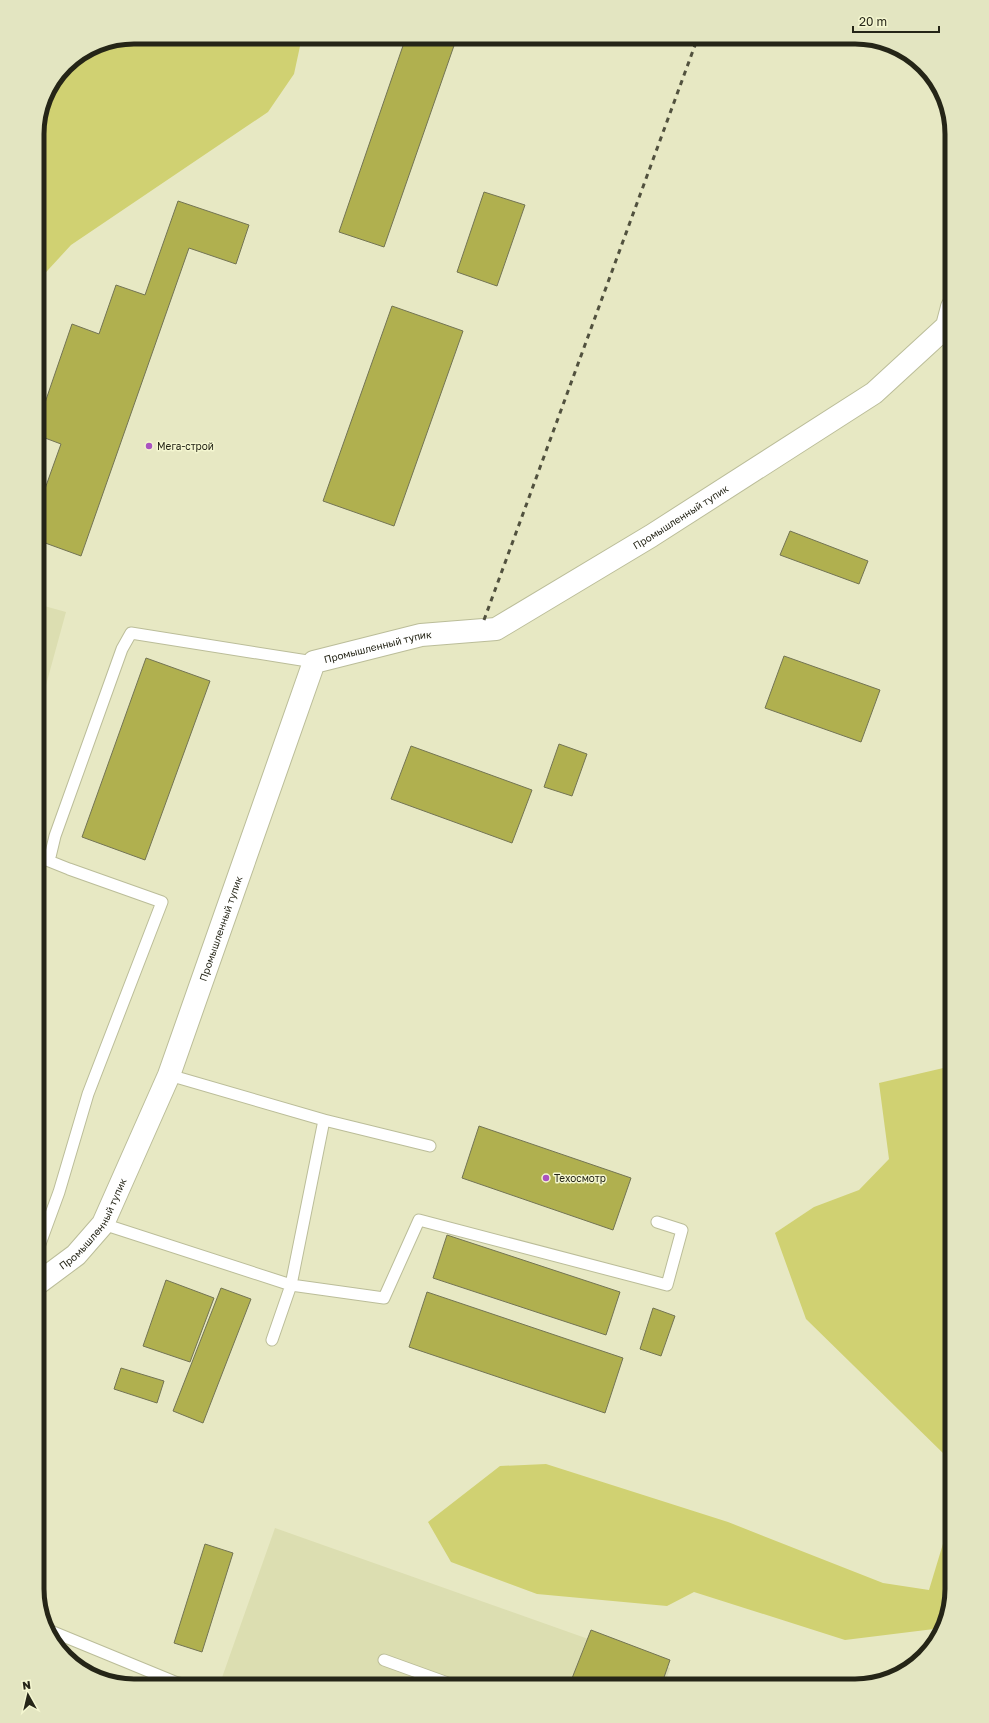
<svg xmlns="http://www.w3.org/2000/svg" width="989" height="1723" font-family="'Golos Text',sans-serif">
  <style>
    .built { fill: #dcdeb1 }
    .green { fill: #d0d172 }
    .building { fill: #b0b04f; stroke: #737453 }
    .lines { fill: none; stroke-linecap: round; stroke-linejoin: round }
    .service-casing { stroke: #bbbd99; stroke-width: 13 }
    .minor-casing { stroke: #bbbd99; stroke-width: 24 }
    .service { stroke: #fff; stroke-width: 11 }
    .minor { stroke: #fff; stroke-width: 22 }
    .rail { stroke: #51513e; stroke-width: 3; stroke-dasharray: 5 5; stroke-linecap: butt }
    .poi-dot { fill: #aa53c0; stroke: #f4f6d0; stroke-width: 1.5 }
    .labels { text-anchor: middle; stroke-width: 3; stroke-linejoin: round; paint-order: stroke }
    .poi-label { font-size: 10px; fill: #252517; stroke: #f4f6d0; text-anchor: start }
    .street-label { font-size: 10px; fill: #252517; stroke: #f4f6d0 }
    .rim { fill: none; stroke: #252517; stroke-width: 5 }
  </style>
  <rect width="100%" height="100%" fill="#e7e8c3"/>
  <path class="built" d="M37 604 66 612 37 718Z
    M275 1528 670 1668 664 1686H219Z"/>
  <path class="green" d="M134 37H302L294 74 268 112 71 245 37 282V128L44 97 66 65 97 44Z
    M952 1066V1483L947 1457 806 1319 775 1233 814 1207 859 1190 889 1159 879 1083Z
    M546 1464 728 1522 883 1583 929 1590 952 1514V1589L938 1634 934 1629 845 1640 694 1592 667 1606 537 1594 451 1562 428 1522 500 1466Z"/>
  <path class="building" d="M406 37H457L384 247 339 232Z
    M484 192 525 205 497 286 457 272Z
    M178 201 249 225 236 264 189 248 81 556 37 540V511L61 444 37 435V426L72 324 99 334 116 285 145 295Z
    M392 306 463 331 394 526 323 501Z
    M790 531 868 561 859 584 780 555Z
    M952 572V598L944 595Z
    M784 656 880 690 861 742 765 708Z
    M146 658 210 681 145 860 82 837Z
    M559 744 587 754 572 796 544 787Z
    M411 746 532 790 512 843 391 799Z
    M479 1126 631 1178 613 1230 462 1178Z
    M447 1235 620 1292 606 1335 433 1278Z
    M166 1280 214 1298 190 1362 143 1346Z
    M221 1288 251 1299 203 1423 173 1411Z
    M427 1292 623 1358 605 1413 409 1347Z
    M653 1308 675 1316 661 1356 640 1349Z
    M121 1368 164 1381 157 1403 114 1389Z
    M205 1544 233 1553 202 1652 174 1643Z
    M591 1630 670 1660 661 1686H569Z"/>
  <g class="lines">
    <defs>
      <path id="service" d="M169 1075 324 1120
        M430 1146 324 1120 291 1285 384 1298 419 1220 667 1285 682 1230 657 1222
        M103 1224 291 1285 272 1340
        M37 1252 59 1192 88 1094 162 902 69 869 49 861 55 836 122 649 131 633 314 662
        M46 1629 175 1682 191 1686
        M384 1660 456 1686"/>
      <g id="minor">
        <path id="s1" d="M37 1284 76 1255 103 1224 169 1075 314 662 421 635 496 629 651 536 874 393 947 326 952 307"/>
      </g>
    </defs>
    <use href="#service" class="service-casing"/>
    <use href="#minor" class="minor-casing"/>
    <use href="#service" class="service"/>
    <use href="#minor" class="minor"/>
    <path class="rail" d="M484 620 698 37"/>
  </g>
  <g class="poi-dot">
    <circle cx="149" cy="446" r="4"/>
    <circle cx="546" cy="1178" r="4"/>
  </g>
  <g class="labels">
    <g class="poi-label">
      <text x="157" y="450">Мега-строй</text>
      <text x="554" y="1182">Техосмотр</text>
    </g>
    <g class="street-label">
      <text dy="4" stroke="none"><textPath href="#s1" startOffset="1092">Промышленный тупик</textPath></text>
      <text dy="4" stroke="none"><textPath href="#s1" startOffset="756">Промышленный тупик</textPath></text>
      <text dy="4" stroke="none"><textPath href="#s1" startOffset="408">Промышленный тупик</textPath></text>
      <text dy="4" stroke="none"><textPath href="#s1" startOffset="84">Промышленный тупик</textPath></text>
    </g>
  </g>
  <path d="M0 0H989V1723H0ZM134 44H855A90 90 0 0 1 945 134V1589A90 90 0 0 1 855 1679H134A90 90 0 0 1 44 1589V134A90 90 0 0 1 134 44Z" fill="#e3e5c1" fill-rule="evenodd"/>
  <path class="rim" d="M134 44H855A90 90 0 0 1 945 134V1589A90 90 0 0 1 855 1679H134A90 90 0 0 1 44 1589V134A90 90 0 0 1 134 44Z"/>
  <g transform="translate(28 1695) rotate(352)" stroke="#f4f6d0" stroke-width="3" paint-order="stroke">
  <path d="M0-3L7 15L0 10L-7 15Z" fill="#252517"/>
  <text y="-6" font-size="11" font-weight="bold" text-anchor="middle" fill="#252517">N</text>
  </g>
  <path d="M853 26v6h86v-6" fill="none" stroke="#252517" stroke-width="2"/>
  <text x="859" y="26" font-size="12" fill="#252517" stroke="#f4f6d0" stroke-width="3" paint-order="stroke">20 m</text>
</svg>
